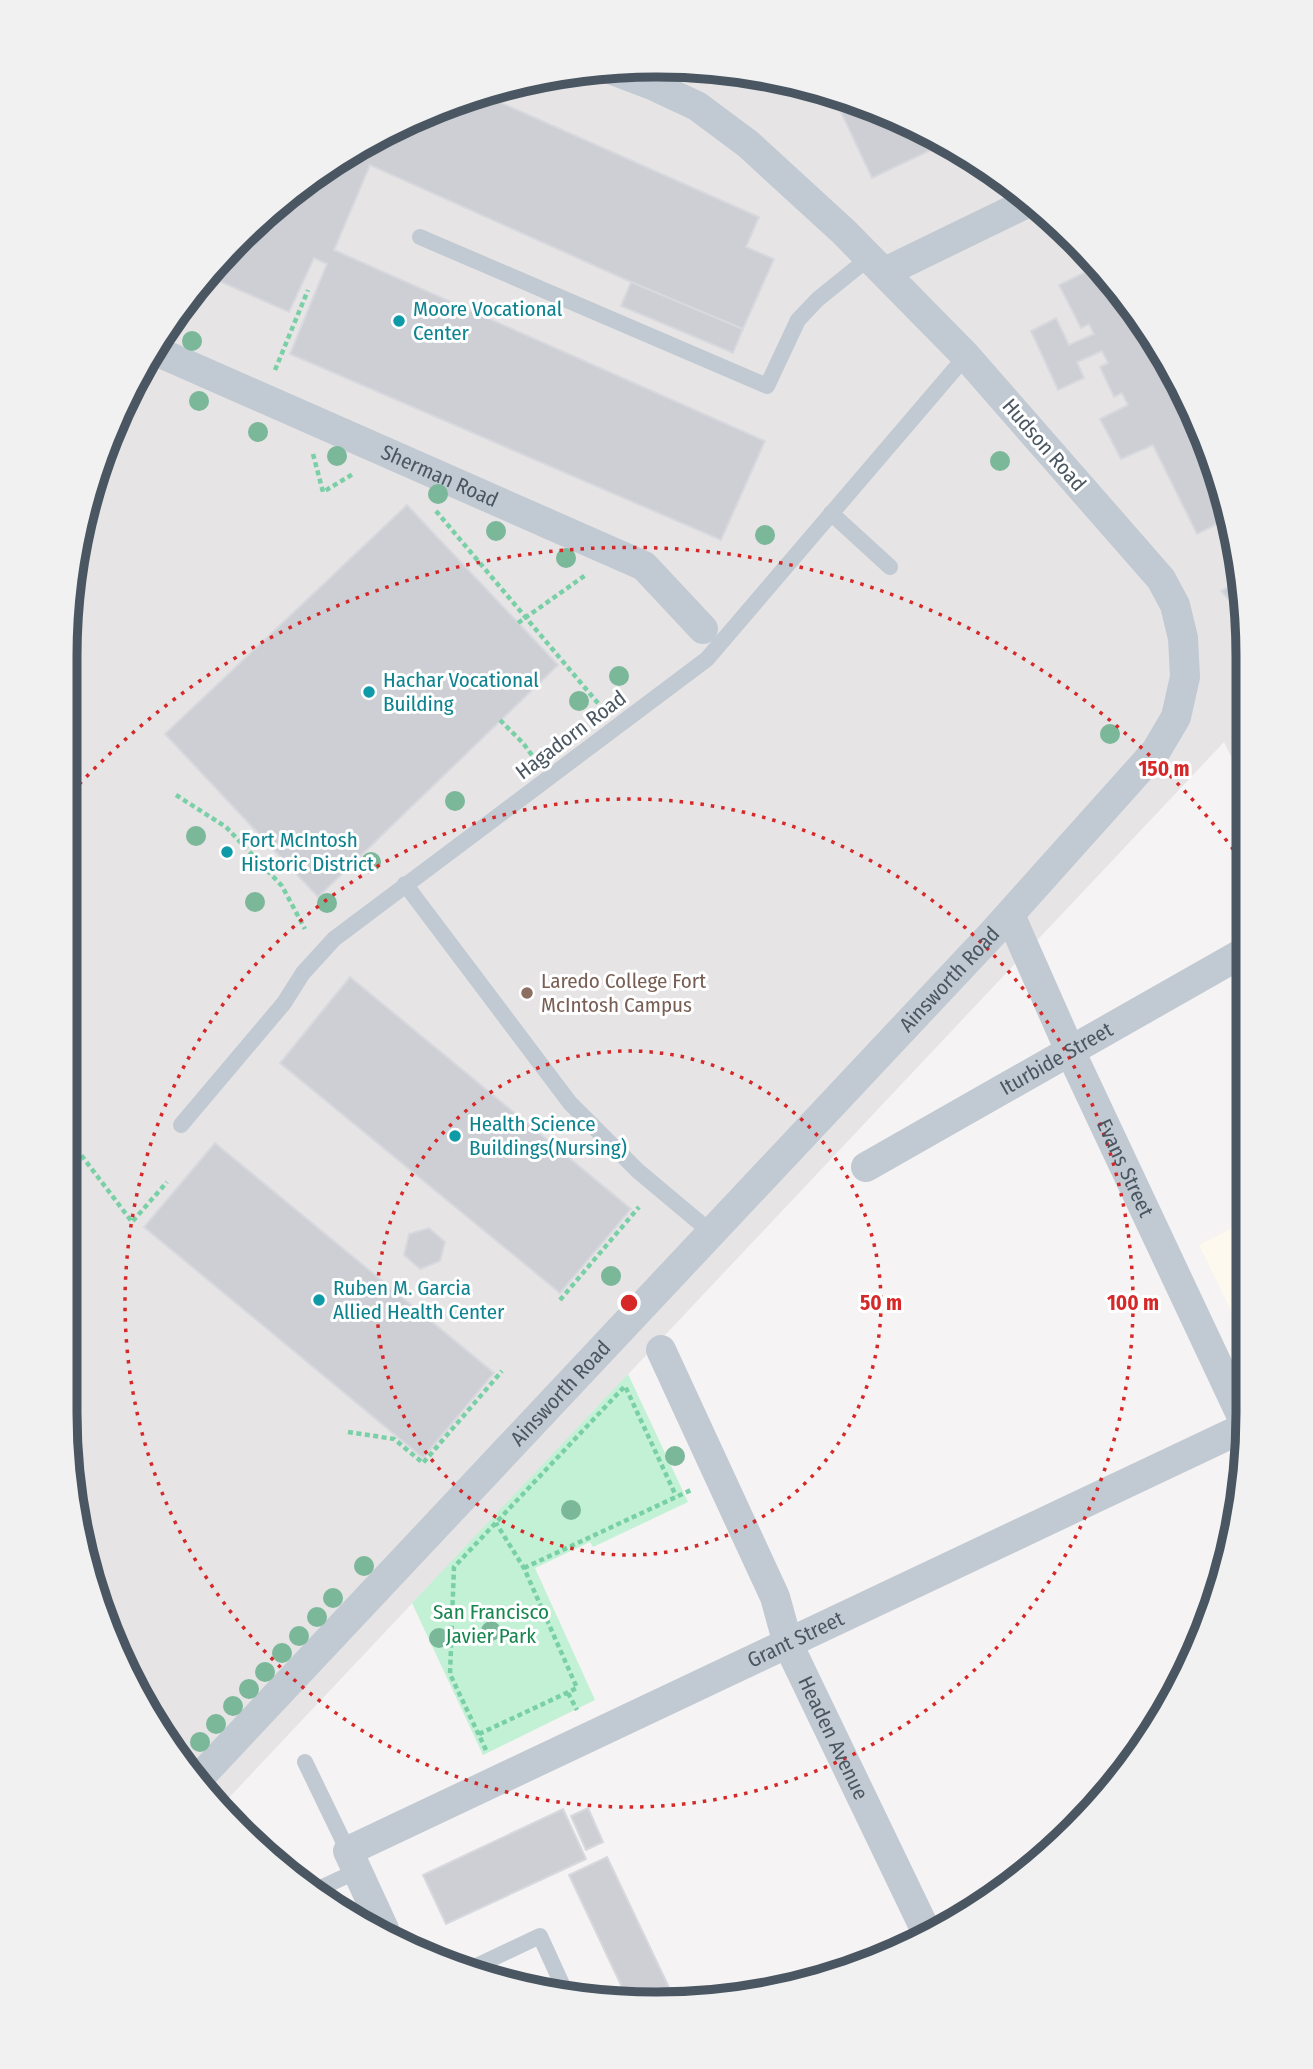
<svg xmlns="http://www.w3.org/2000/svg" width="1313" height="2069" font-family="'Fira Sans Condensed',sans-serif">
  <style>
    .commercial { fill: #fdf9ef }
    .education { fill: #e6e4e5 }
    .green { fill: #c3f1d5 }
    .building { fill: #cdcfd5; stroke: #d7d9de; stroke-width: 2 }
    .lines { fill: none; stroke-linecap: round; stroke-linejoin: round }
    .path { stroke: #7ad0a6; stroke-width: 4.5; stroke-dasharray: 5 3.5; stroke-linecap: butt }
    .lane { stroke: #c1cad2; stroke-width: 16 }
    .street { stroke: #c1cad2; stroke-width: 30 }
    .tree { fill: #7bb799 }
    .ring { fill: none; stroke: #d62828; stroke-width: 3.5; stroke-dasharray: 3.5 7 }
    .culture-dot { fill: #0f9aa8; stroke: #fff; stroke-width: 2.5 }
    .education-dot { fill: #8d6e63; stroke: #fff; stroke-width: 2.5 }
    .labels { text-anchor: middle; stroke-width: 6; stroke-linejoin: round; paint-order: stroke }
    .culture-label { font-size: 21px; fill: #0d838f; stroke: #fff; text-anchor: start }
    .street-label { font-size: 21px; fill: #4a5661; stroke: #fff }
    .education-label { font-size: 21px; fill: #785e54; stroke: #fff; text-anchor: start }
    .park-label { font-size: 21px; fill: #17864f; stroke: #fff }
    .rim { fill: none; stroke: #4a5661; stroke-width: 9 }
    .centre { fill: #d62828; stroke: #fff; stroke-width: 3.5 }
    .ring-label { font-size: 21px; text-anchor: middle; font-weight: bold; fill: #d62828; stroke: #fff; stroke-width: 6; stroke-linejoin: round; paint-order: stroke }
  </style>
  <rect width="100%" height="100%" fill="#f5f3f3"/>
  <path class="commercial" d="M1244 1222V1337L1199 1245Z"/>
  <path class="education" d="M696 66 810 85 919 126 1017 187 1126 296 1228 503 1247 617 1246 787 1224 742 223 1804 165 1742 96 1602 65 1412 70 580 110 430 187 296 267 211 361 144 467 96 580 70Z"/>
  <path class="green" d="M628 1374 688 1502 593 1547 590 1542 535 1568 595 1700 483 1755 412 1603Z"/>
  <path class="building" d="M479 93 759 217 746 247 774 259 743 329 631 282 370 165 334 250 765 441 721 540 290 354 327 264 314 258 289 312 212 278 219 263 267 211 361 144 368 141 367 143 378 148 385 133 467 96Z
    M832 93 919 126 946 143 872 178Z
    M1096 267 1126 296 1187 394 1228 503 1239 570 1217 524 1197 534 1153 445 1121 459 1100 419 1128 405 1122 393 1114 397 1100 367 1108 363 1102 351 1077 362 1084 378 1058 390 1031 331 1056 318 1069 345 1094 334 1089 324 1081 328 1059 285Z
    M631 282 743 329 733 353 621 306Z
    M407 505 558 665 318 897 165 734Z
    M1241 580 1247 617V619L1221 591Z
    M350 977 631 1209 560 1293 280 1063Z
    M350 977 631 1209 560 1293 280 1063Z
    M215 1143 494 1373 423 1458 144 1227Z
    M215 1143 494 1373 423 1458 144 1227Z
    M429 1228 445 1242 440 1261 420 1269 404 1255 409 1234Z
    M66 1231 72 1253 69 1271 66 1278Z
    M588 1808 603 1842 586 1850 571 1816Z
    M563 1809 586 1859 446 1924 423 1875Z
    M607 1857 674 1998 629 2002 569 1875Z"/>
  <g class="lines">
    <path class="path" d="M178 329 197 285
      M275 370 308 290
      M313 454 323 492 353 474
      M436 511 602 708
      M518 623 587 574
      M500 720 523 743 534 758
      M176 795 226 827 282 886 305 929
      M66 1135 132 1222 167 1182
      M560 1300 639 1207
      M348 1432 394 1439 423 1463 502 1371
      M524 1568 691 1490
      M568 1693 577 1710
      M479 1734 577 1688 524 1568 496 1523
      M486 1750 450 1674 454 1567 625 1386 676 1496"/>
    <path class="lane" d="M420 237 767 386 798 320 818 299 870 257
      M831 513 890 567
      M405 884 570 1103 638 1171 712 1233
      M181 1125 284 1003 303 973 334 939 707 659 966 356
      M305 1762 348 1851
      M314 1891 357 1871
      M464 1972 540 1936 566 1993"/>
    <g class="street">
      <path d="M885 272 1031 201"/>
      <path id="s1" d="M156 351 644 566 703 629"/>
      <path id="s2" d="M1010 915 1071 1053 1244 1421"/>
      <path id="s3" d="M866 1167 1246 951"/>
      <path id="s4" d="M661 1350 775 1597 788 1644 926 1931"/>
      <path id="s5" d="M199 1778 992 934 1156 751 1176 717 1185 677 1183 638 1175 605 1161 579 966 356 844 232 748 144 697 106 652 85 610 69"/>
      <path id="s6" d="M384 1929 348 1851 1243 1428"/>
    </g>
  </g>
  <g class="tree">
    <circle cx="192" cy="341" r="10"/>
    <circle cx="199" cy="401" r="10"/>
    <circle cx="258" cy="432" r="10"/>
    <circle cx="337" cy="456" r="10"/>
    <circle cx="1000" cy="461" r="10"/>
    <circle cx="438" cy="494" r="10"/>
    <circle cx="496" cy="531" r="10"/>
    <circle cx="765" cy="535" r="10"/>
    <circle cx="566" cy="558" r="10"/>
    <circle cx="619" cy="676" r="10"/>
    <circle cx="579" cy="701" r="10"/>
    <circle cx="1110" cy="734" r="10"/>
    <circle cx="455" cy="801" r="10"/>
    <circle cx="196" cy="836" r="10"/>
    <circle cx="371" cy="862" r="10"/>
    <circle cx="255" cy="902" r="10"/>
    <circle cx="327" cy="903" r="10"/>
    <circle cx="611" cy="1276" r="10"/>
    <circle cx="675" cy="1456" r="10"/>
    <circle cx="571" cy="1510" r="10"/>
    <circle cx="364" cy="1566" r="10"/>
    <circle cx="333" cy="1598" r="10"/>
    <circle cx="317" cy="1617" r="10"/>
    <circle cx="491" cy="1631" r="10"/>
    <circle cx="299" cy="1636" r="10"/>
    <circle cx="439" cy="1638" r="10"/>
    <circle cx="282" cy="1653" r="10"/>
    <circle cx="265" cy="1672" r="10"/>
    <circle cx="249" cy="1689" r="10"/>
    <circle cx="233" cy="1706" r="10"/>
    <circle cx="216" cy="1724" r="10"/>
    <circle cx="200" cy="1742" r="10"/>
  </g>
  <g class="ring">
    <circle cx="629" cy="1303" r="252"/>
    <circle cx="629" cy="1303" r="504"/>
    <path d="M72 792A756 756 0 0 1 1244 864"/>
  </g>
  <g class="culture-dot">
    <circle cx="399" cy="321" r="7"/>
    <circle cx="369" cy="692" r="7"/>
    <circle cx="227" cy="852" r="7"/>
    <circle cx="455" cy="1136" r="7"/>
    <circle cx="319" cy="1300" r="7"/>
  </g>
  <circle class="education-dot" cx="527" cy="993" r="7"/>
  <g class="labels">
    <g class="culture-label">
      <text x="413" y="316">Moore Vocational<tspan x="413" dy="24">Center</tspan></text>
      <text x="383" y="687">Hachar Vocational<tspan x="383" dy="24">Building</tspan></text>
      <text x="241" y="847">Fort McIntosh<tspan x="241" dy="24">Historic District</tspan></text>
      <text x="469" y="1131">Health Science<tspan x="469" dy="24">Buildings(Nursing)</tspan></text>
      <text x="333" y="1295">Ruben M. Garcia<tspan x="333" dy="24">Allied Health Center</tspan></text>
    </g>
    <g class="street-label">
      <text transform="translate(1044 445) rotate(49)" y="7">Hudson Road</text>
      <text dy="7" stroke="none"><textPath href="#s1" startOffset="310">Sherman Road</textPath></text>
      <text transform="translate(571 735) rotate(-37)" y="7">Hagadorn Road</text>
      <text dy="7" stroke="none"><textPath href="#s5" startOffset="1096">Ainsworth Road</textPath></text>
      <text dy="7" stroke="none"><textPath href="#s3" startOffset="219">Iturbide Street</textPath></text>
      <text dy="7" stroke="none"><textPath href="#s2" startOffset="278">Evans Street</textPath></text>
      <text dy="7" stroke="none"><textPath href="#s5" startOffset="528">Ainsworth Road</textPath></text>
      <text dy="7" stroke="none"><textPath href="#s6" startOffset="581">Grant Street</textPath></text>
      <text dy="7" stroke="none"><textPath href="#s4" startOffset="425">Headen Avenue</textPath></text>
    </g>
    <g class="education-label">
      <text x="541" y="988">Laredo College Fort<tspan x="541" dy="24">McIntosh Campus</tspan></text>
    </g>
    <g class="park-label">
      <text x="491" y="1619">San Francisco<tspan x="491" dy="24">Javier Park</tspan></text>
    </g>
  </g>
  <path d="M0 0H1313V2069H0ZM656 77H657A579 579 0 0 1 1236 656V1413A579 579 0 0 1 657 1992H656A579 579 0 0 1 77 1413V656A579 579 0 0 1 656 77Z" fill="#f1f1f2" fill-rule="evenodd"/>
  <path class="rim" d="M656 77H657A579 579 0 0 1 1236 656V1413A579 579 0 0 1 657 1992H656A579 579 0 0 1 77 1413V656A579 579 0 0 1 656 77Z"/>
  <circle cx="629" cy="1303" r="10" class="centre"/>
  <g class="ring-label">
    <text x="1164" y="776">150 m</text>
    <text x="881" y="1310">50 m</text>
    <text x="1133" y="1310">100 m</text>
  </g>
</svg>
